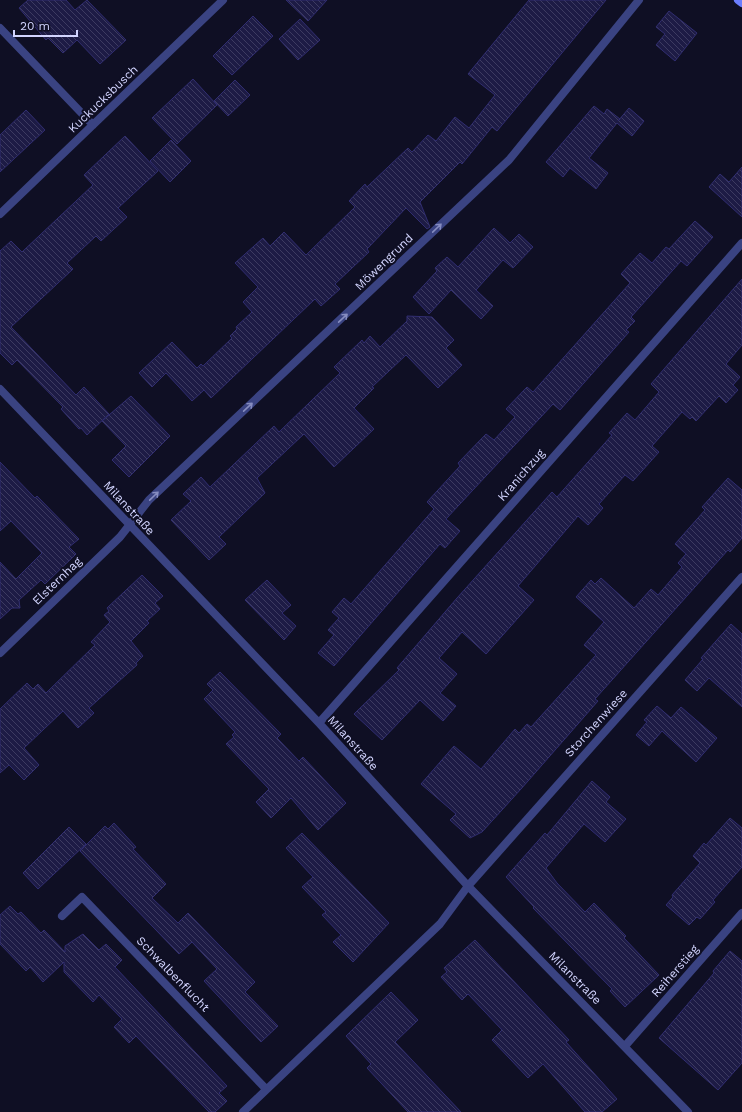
<svg xmlns="http://www.w3.org/2000/svg" width="742" height="1112" font-family="'Work Sans',sans-serif">
  <style>
    .building { fill: url(#building-back-hatch); stroke: #302d70 }
    .lines { fill: none; stroke-linecap: round; stroke-linejoin: round }
    .street { stroke: #3a4382; stroke-width: 8 }
    .secondary { stroke: #6b7dfd; stroke-width: 8 }
    .oneway { stroke: #868cc0 }
    .labels { text-anchor: middle; stroke-width: 4; stroke-linejoin: round; paint-order: stroke }
    .street-label { font-size: 12px; fill: #d2d4fe; stroke: #0f0f24 }
  </style>
  <defs>
    <pattern id="building-back-hatch" width="6" height="6" patternUnits="userSpaceOnUse"><rect width="6" height="6" fill="#1d1b45"/><path d="M-1 5l2 2M0 0l6 6M5-1l2 2" fill="none" stroke="#3d3b61"/></pattern>
  </defs>
  <rect width="100%" height="100%" fill="#0f0f24"/>
  <path class="building" d="M28 0H66L75 10 87 0 126 40 100 64 77 40 63 53 48 38 46 40 19 8Z
    M286 0H327L308 21Z
    M529 0H606L497 131 492 127 462 164 460 162 420 202 430 227 427 229 406 208 367 249 369 252 335 284 340 289 321 306 315 299 211 398 204 390 192 401 166 373 152 387 139 373 172 342 197 368 201 364 203 366 232 338 230 336 237 329 236 327 252 312 243 302 258 287 235 263 263 238 270 246 284 232 306 255 355 207 349 201 365 184 367 187 408 148 412 152 428 135 436 141 455 117 469 128 495 95 468 74Z
    M669 11 697 33 675 61 656 45 665 34 656 27Z
    M253 16 273 36 232 75 213 56Z
    M300 19 320 40 298 60 279 39Z
    M193 79 217 105 177 144 152 118Z
    M235 80 250 95 228 116 214 101Z
    M594 106 604 114 607 109 620 119 618 121 629 108 644 121 632 136 617 123 589 158 608 173 596 189 570 168 563 177 546 162Z
    M26 110 45 130 0 172V135Z
    M125 136 158 171 118 208 127 217 101 241 96 236 67 263 73 269 11 327 76 395 84 387 109 414 87 435 81 428 79 429 61 409 63 407 17 360 12 365 0 353V251L11 241 22 252 93 185 84 175Z
    M171 140 191 161 170 182 150 161Z
    M742 167V217L709 187 720 174 729 182Z
    M695 221 713 237 687 266 681 261 631 317 635 321 626 330 629 332 560 410 553 404 446 519 460 531 445 548 440 544 334 666 318 653 334 635 328 630 339 618 332 612 344 598 351 604 434 509 427 502 460 466 458 463 486 434 494 440 515 417 506 409 527 387 533 392 630 283 621 274 640 253 652 263 666 247 669 249Z
    M494 228 510 243 519 234 533 247 513 268 503 260 476 290 493 306 481 319 451 290 429 314 413 297 437 271 435 268 447 257 458 267Z
    M742 279V345L726 364 740 377 733 385 738 390 726 403 719 396 696 421 692 417 690 419 682 412 652 446 659 452 633 481 625 475 599 504 603 508 588 525 578 516 518 586 534 600 486 654 462 632 439 658 457 674 440 693 456 706 443 721 420 700 382 740 354 714 399 670 397 668 457 598 552 492 557 497 612 435 609 433 627 413 635 420 659 392 651 384Z
    M407 316 432 317 454 340 446 348 462 365 438 388 406 355 372 387 374 388 354 408 374 429 334 467 304 434 257 478 265 493 219 537 226 544 209 560 171 520 191 501 183 494 201 477 210 487 274 426 279 432 340 373 334 367 362 340 364 343 370 336 380 347 407 321Z
    M131 396 170 436 129 477 112 460 126 446 102 421Z
    M0 462 35 498 37 496 79 539 69 547 76 554 45 584 41 580 19 600 20 608H12L0 619V562L16 579 42 553 11 521 0 531Z
    M728 478 742 490V538L730 552 728 550 595 699 598 701 521 789 482 832 470 838 450 820 456 814 421 784 454 746 481 769 515 729 519 733 527 724 531 727 596 655 584 645 604 622 576 597 591 580 595 584 601 578 634 608 651 589 658 595 682 567 678 563 686 554 675 544 705 510 702 507Z
    M142 575 163 596 155 603 160 609 147 621 149 623 131 641 143 656 136 663 137 665 89 708 94 713 78 728 63 711 24 748 39 765 24 780 9 765 0 773V709L27 683 33 689 38 684 46 693 95 645 91 642 110 622 104 615 109 611 107 608Z
    M267 580 291 605 282 613 296 626 284 640 245 600Z
    M731 624 742 634V707L709 678 697 691 685 680 703 659 701 658Z
    M220 672 281 734 277 738 299 761 303 757 346 803 318 830 291 798 271 818 256 802 269 789 226 744 234 737 232 735 235 732 204 699 213 690 207 684Z
    M657 706 671 718 681 707 717 738 696 762 662 731 649 746 636 735 647 722 644 720Z
    M592 781 610 797 606 802 626 819 605 842 584 824 546 868 557 883 585 912 594 903 626 936 624 938 659 975 625 1007 610 991 612 989 533 908 534 907 506 877 545 833 547 835Z
    M730 818 742 828V867L713 900 715 902 700 919 697 917 689 925 666 905 673 897 672 895 700 863 693 856 704 843 706 845Z
    M114 823 136 847 133 849 166 884 152 898 178 923 188 913 255 982 245 992 278 1026 261 1042 204 981 217 969 192 942 179 954 80 851 105 826 108 829Z
    M69 827 86 844 38 889 23 873Z
    M302 833 389 923 353 962 333 942 341 935 322 915 326 912 302 887 313 877 286 848Z
    M10 906 18 914 21 912 41 933 44 930 65 952V946L83 934 99 950 106 944 122 960 115 967 227 1086 219 1093 227 1101 215 1112H209L136 1036 129 1043 114 1027 122 1019 99 995 93 1002 64 972V962L43 982 30 967 26 971 0 944V915Z
    M475 940 569 1040 566 1042 617 1099 602 1112H585L543 1064 528 1078 492 1040 502 1030 468 994 462 1000 441 977 447 972 444 968Z
    M730 951 742 961V1063L718 1090 659 1038 714 973 713 971Z
    M391 992 418 1020 395 1042 461 1112H408L367 1068 371 1064 346 1036Z"/>
  <g class="lines">
    <path class="street" d="M0 28 93 125
      M0 214 223 0
      M0 389 319 723 468 886 688 1112
      M0 653 120 537 149 500 509 160 639 0
      M319 723 742 243
      M62 916 82 897 266 1089
      M625 1046 742 913
      M243 1112 440 924 468 886 742 577"/>
    <path class="secondary" d="M738 0 742 3"/>
  </g>
  <defs><path id="oneway-shaft" d="M-6 0H5M1.5-3L5.5 0L1.5 3" fill="none" stroke-width="1.6" stroke-linecap="round" stroke-linejoin="round"/></defs>
  <g class="oneway">
    <use href="#oneway-shaft" transform="translate(437 228) rotate(-44)"/>
    <use href="#oneway-shaft" transform="translate(343 318) rotate(-43)"/>
    <use href="#oneway-shaft" transform="translate(248 407) rotate(-43)"/>
    <use href="#oneway-shaft" transform="translate(154 496) rotate(-44)"/>
  </g>
  <g class="labels">
    <g class="street-label">
      <text transform="translate(103 99) rotate(-44)" y="4">Kuckucksbusch</text>
      <text transform="translate(384 262) rotate(-44)" y="4">Möwengrund</text>
      <text transform="translate(521 475) rotate(-49)" y="4">Kranichzug</text>
      <text transform="translate(129 508) rotate(47)" y="4">Milanstraße</text>
      <text transform="translate(57 581) rotate(-44)" y="4">Elsternhag</text>
      <text transform="translate(596 723) rotate(-48)" y="4">Storchenwiese</text>
      <text transform="translate(353 743) rotate(48)" y="4">Milanstraße</text>
      <text transform="translate(675 971) rotate(-49)" y="4">Reiherstieg</text>
      <text transform="translate(173 974) rotate(46)" y="4">Schwalbenflucht</text>
      <text transform="translate(575 978) rotate(45)" y="4">Milanstraße</text>
    </g>
  </g>
  <path d="M14 30v6h63v-6" fill="none" stroke="#d2d4fe" stroke-width="2"/>
  <text x="20" y="30" font-size="12" fill="#d2d4fe" stroke="#0f0f24" stroke-width="3" paint-order="stroke">20 m</text>
</svg>
